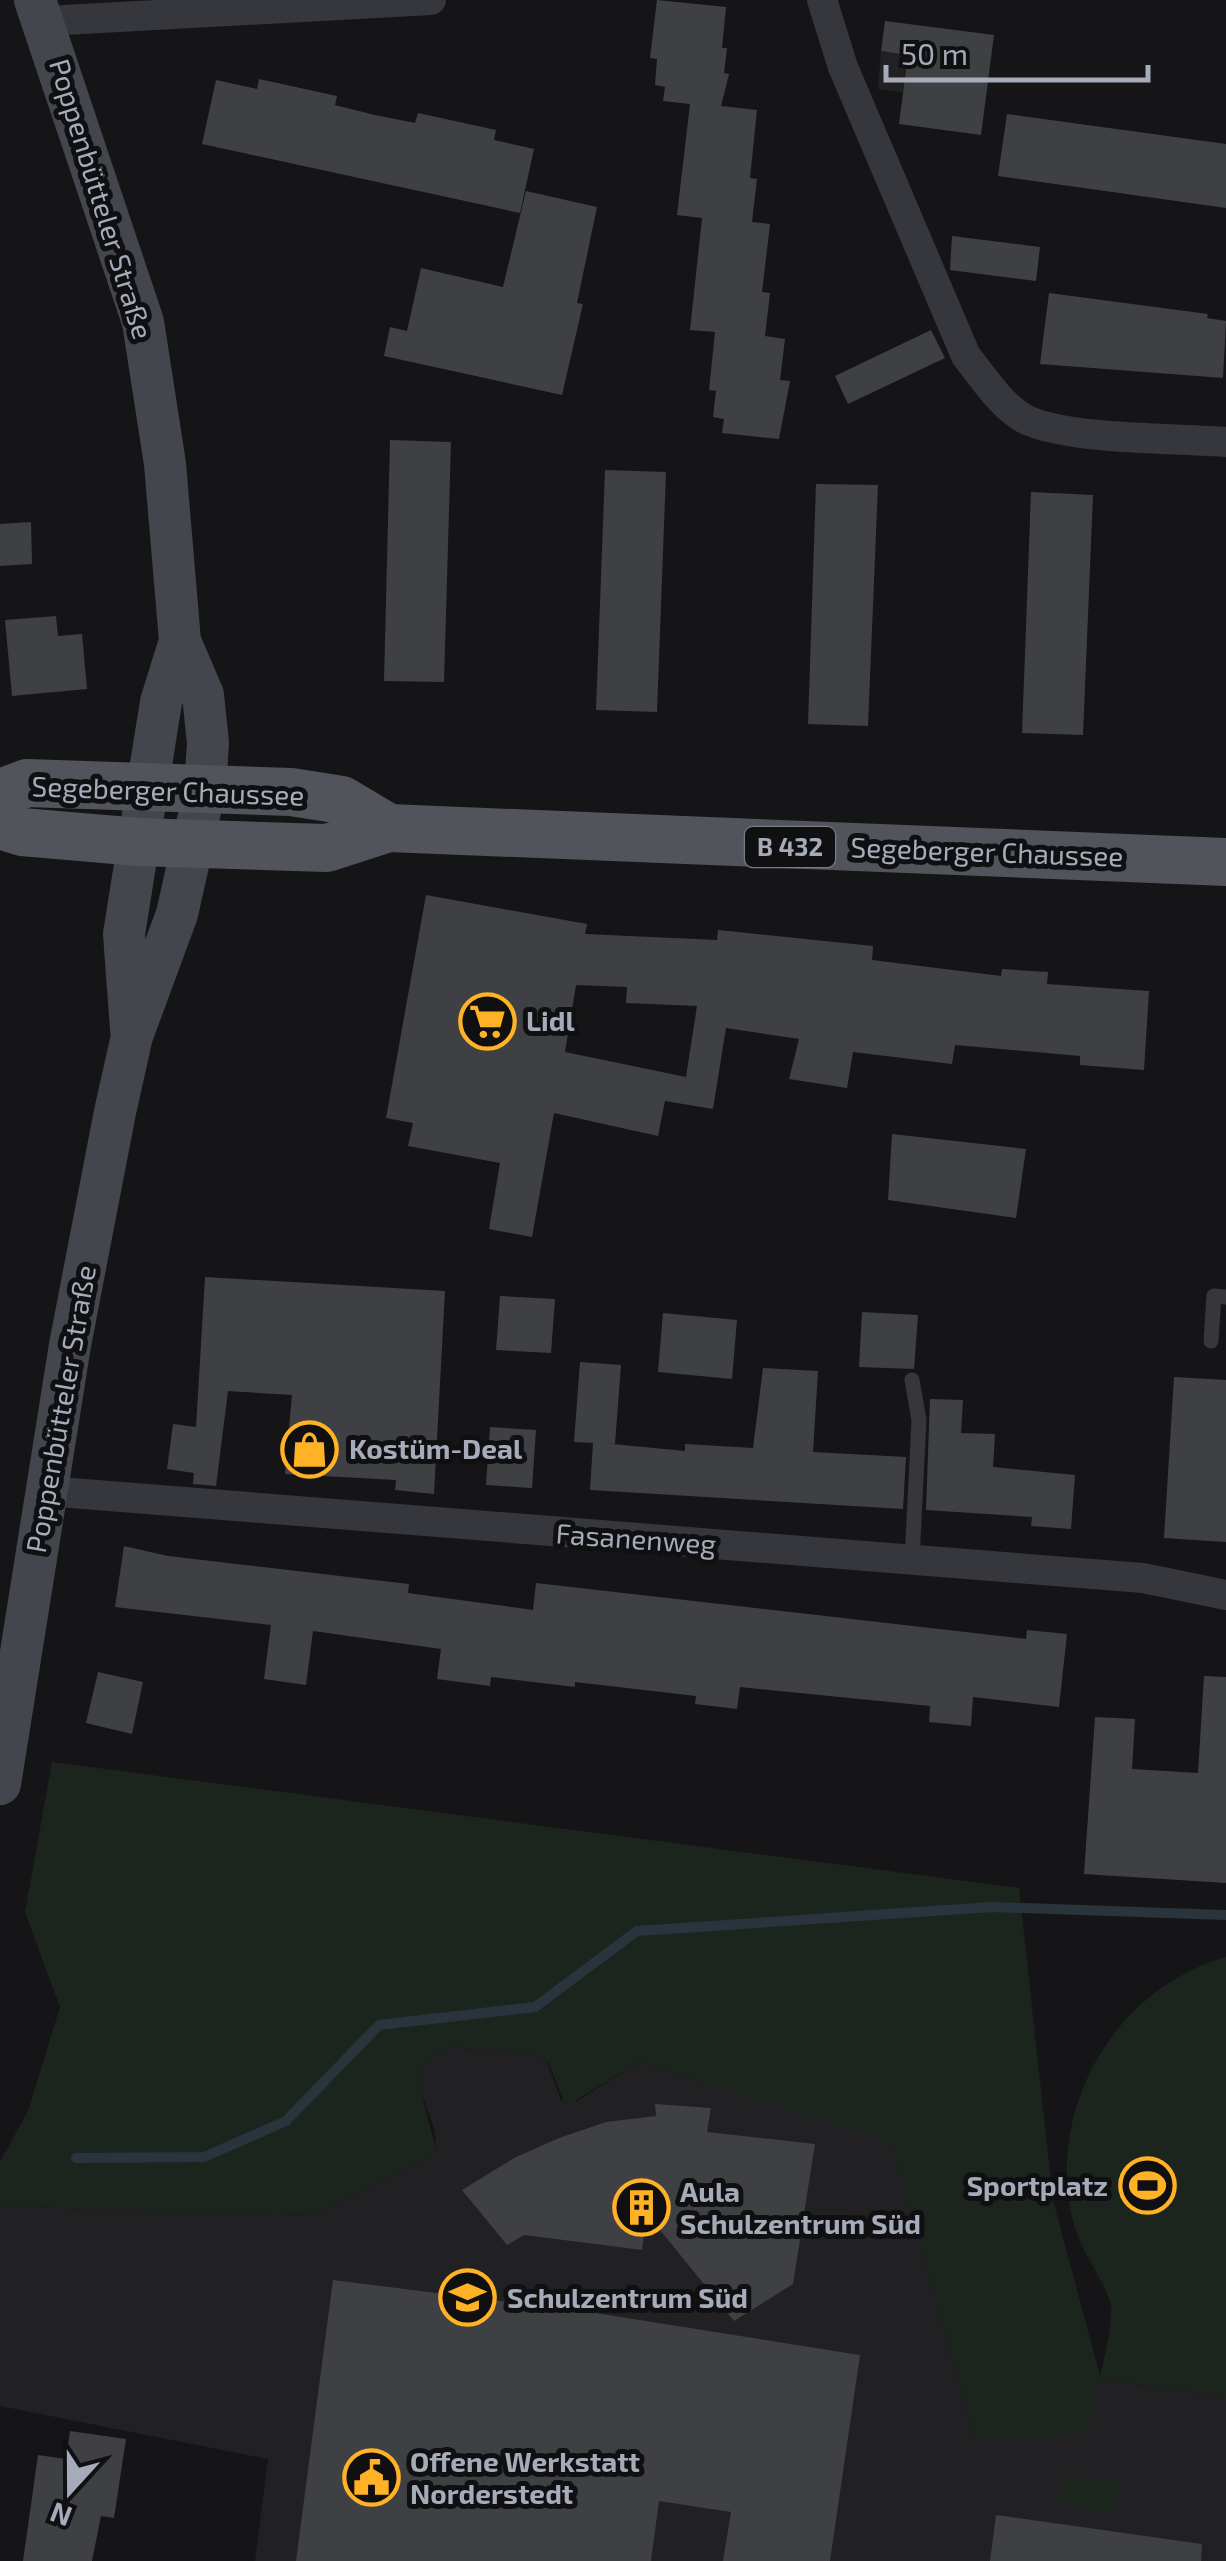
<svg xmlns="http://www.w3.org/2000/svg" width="1226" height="2561" font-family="'Exo 2',sans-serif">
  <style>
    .built { fill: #212124 }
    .green { fill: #1c251d }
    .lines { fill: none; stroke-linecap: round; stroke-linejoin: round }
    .stream { stroke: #2a343c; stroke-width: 10 }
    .building { fill: #3e4044; fill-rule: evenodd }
    .service { stroke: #35373c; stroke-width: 15 }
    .minor { stroke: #35373c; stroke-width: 30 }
    .secondary { stroke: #43464c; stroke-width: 42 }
    .primary { stroke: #51545b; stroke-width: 48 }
    .labels { text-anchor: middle; stroke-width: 10; stroke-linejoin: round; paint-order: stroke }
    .shield { fill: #101012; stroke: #787c86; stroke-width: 2.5 }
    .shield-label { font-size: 25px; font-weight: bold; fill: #a5abb8 }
    .street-label { font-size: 28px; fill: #a5abb8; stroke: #101012 }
    .poi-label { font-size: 28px; font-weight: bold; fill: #a5abb8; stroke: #101012; text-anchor: start }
  </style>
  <rect width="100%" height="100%" fill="#151517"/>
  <path class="built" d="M881 51 990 66 983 104 878 89Z
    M448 2047 534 2053 547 2062 561 2100 577 2101 639 2062 891 2141 976 2442 1100 2379 1226 2397V2561H255L268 2459 0 2406V2206L310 2216 426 2159 436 2149 435 2131 420 2089 425 2060Z"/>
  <path class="green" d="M52 1762 1019 1888 1053 2200 1100 2376C1104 2362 1115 2312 1110 2301 1099 2271 1079 2249 1072 2217 1047 2106 1116 1988 1226 1957V2397L1101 2379 1086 2433 976 2442 891 2142 639 2062 566 2106 548 2062 534 2053 448 2047 425 2060 420 2089 436 2149 426 2159 310 2216 0 2206V2162L28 2111 60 2007 25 1912Z
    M1063 2475 1118 2482 1114 2512 1058 2504Z"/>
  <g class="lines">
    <path class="stream" d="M76 2158 204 2157 286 2121 379 2025 535 2007 637 1931 992 1907 1226 1915"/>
  </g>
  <path class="building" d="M657 0 726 7 722 48H727L724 73 729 74 721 106 757 110 750 178 757 179 752 222 770 224 762 292 770 293 765 336 785 339 780 380 790 381 779 439 722 433 724 419 713 417 716 391 709 390 715 332 690 330 702 218 677 215 690 104 663 101 665 87 655 85 657 59 650 58Z
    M885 21 994 35 981 135 899 124 908 55 881 51Z
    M259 79 337 96 335 105 375 115 415 123 418 113 496 130 494 140 534 149 520 213 202 144 216 80 257 89Z
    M1007 114 1226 144V208L998 176Z
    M526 191 597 207 577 303 583 304 562 395 384 356 390 327 407 331 421 268 503 287Z
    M952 236 1040 247 1036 281 950 270Z
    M1049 293 1208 314 1207 318 1226 321 1223 378 1040 364Z
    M931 330 945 358 848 404 835 376Z
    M390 440 451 442 444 682 384 681Z
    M605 470 666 472 657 712 596 710Z
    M816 484 878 485 868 726 808 724Z
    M1031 492 1093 495 1083 735 1022 733Z
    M31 522 32 564 0 566V524Z
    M56 616 58 636 82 634 87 689 12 696 5 620Z
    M426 895 587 924 585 934 717 940 718 930 873 946 872 960 1001 976 1002 969 1048 972 1047 984 1149 991 1144 1070 1080 1065V1056L955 1045 952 1064 853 1052 847 1088 789 1079 799 1039 726 1028 713 1109 665 1101 658 1136 554 1113 532 1237 489 1229 500 1163 408 1146 413 1123 386 1118ZM576 985 627 987 626 1003 697 1006 686 1077 565 1052Z
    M892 1134 1026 1149 1016 1218 888 1200Z
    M205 1277 445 1291 434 1494 395 1490 396 1480 285 1474 292 1395 228 1391 216 1486 193 1484 194 1473 167 1469 173 1424 196 1427Z
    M500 1296 555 1299 551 1353 496 1350Z
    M862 1312 918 1315 914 1369 859 1367Z
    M663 1313 737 1320 732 1379 658 1372Z
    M580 1362 621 1365 615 1444 602 1443 685 1451V1444L753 1448 763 1368 818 1371 813 1452 906 1457 903 1509 590 1490 593 1443 574 1442Z
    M1174 1377 1226 1380V1542L1164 1538Z
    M930 1399 963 1400 961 1433 995 1434 993 1467 1075 1475 1071 1529 1031 1526 1032 1517 926 1510Z
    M490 1427 536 1430 532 1488 486 1485Z
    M124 1546 168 1556 409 1584 408 1593 533 1610 536 1583 1026 1639 1027 1630 1067 1634 1059 1707 973 1697 971 1726 929 1722 930 1706 740 1687 737 1709 695 1704 696 1696 575 1682V1687L491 1677 490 1686 437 1679 441 1649 313 1631 306 1685 264 1679 271 1625 115 1607Z
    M98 1672 143 1682 132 1734 86 1723Z
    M1204 1676 1226 1677V1883L1084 1874 1095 1717 1135 1719 1132 1769 1198 1773Z
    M655 2104 711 2108 707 2132 815 2144 793 2284 734 2321 647 2214 642 2250 524 2235 507 2245 462 2190 514 2158 559 2138 606 2122 656 2116Z
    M333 2280 589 2312 860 2355 830 2561H723L731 2512 659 2501 651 2561H296Z
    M70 2431 126 2439 114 2518 101 2516 92 2561H23L38 2455 66 2459Z
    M996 2515 1202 2544 1201 2561H990Z"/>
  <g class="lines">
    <path class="service" d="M1211 1341 1214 1296 1226 1297
      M912 1380 919 1420 912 1560"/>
    <path class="minor" d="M822 0 843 67 966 356C983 377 1001 406 1025 419 1066 440 1176 438 1226 442
      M46 21 431 0
      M46 1491 1143 1578 1226 1595"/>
    <path class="secondary" d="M131 1029 124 934 161 702 180 641
      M0 1784 70 1345 115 1112 132 1036 177 914 205 789 208 743 203 695 180 641 165 464 143 322 35 0"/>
    <path class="primary" d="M0 793 27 783 291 792 342 800 389 828
      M0 825 22 832 139 842 327 848 389 828 1226 862"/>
  </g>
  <defs>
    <symbol id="supermarket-ring" viewBox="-11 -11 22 22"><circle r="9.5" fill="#101012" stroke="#ffb225" stroke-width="1.5"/><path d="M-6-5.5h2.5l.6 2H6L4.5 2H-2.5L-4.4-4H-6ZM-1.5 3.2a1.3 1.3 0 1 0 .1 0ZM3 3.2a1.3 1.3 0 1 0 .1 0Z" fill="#ffb225"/></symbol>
    <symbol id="shop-ring" viewBox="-11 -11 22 22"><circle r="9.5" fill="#101012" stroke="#ffb225" stroke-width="1.5"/><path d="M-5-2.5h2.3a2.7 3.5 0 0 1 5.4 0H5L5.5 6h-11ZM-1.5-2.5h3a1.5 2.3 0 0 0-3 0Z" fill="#ffb225"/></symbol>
    <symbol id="stadium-ring" viewBox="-11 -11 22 22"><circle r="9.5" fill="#101012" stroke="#ffb225" stroke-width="1.5"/><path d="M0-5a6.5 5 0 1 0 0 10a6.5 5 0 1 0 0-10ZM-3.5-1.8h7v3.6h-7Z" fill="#ffb225"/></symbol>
    <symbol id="building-ring" viewBox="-11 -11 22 22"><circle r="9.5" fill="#101012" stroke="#ffb225" stroke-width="1.5"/><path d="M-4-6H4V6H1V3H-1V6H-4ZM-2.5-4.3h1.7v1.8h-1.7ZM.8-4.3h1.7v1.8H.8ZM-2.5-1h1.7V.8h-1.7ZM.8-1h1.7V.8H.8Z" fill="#ffb225"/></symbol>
    <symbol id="school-ring" viewBox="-11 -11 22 22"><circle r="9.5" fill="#101012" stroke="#ffb225" stroke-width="1.5"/><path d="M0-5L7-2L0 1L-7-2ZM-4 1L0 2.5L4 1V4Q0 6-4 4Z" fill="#ffb225"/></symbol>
    <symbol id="civic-ring" viewBox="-11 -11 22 22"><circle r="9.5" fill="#101012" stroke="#ffb225" stroke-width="1.5"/><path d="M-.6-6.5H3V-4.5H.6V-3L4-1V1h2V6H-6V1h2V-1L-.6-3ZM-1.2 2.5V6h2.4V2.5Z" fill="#ffb225"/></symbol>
  </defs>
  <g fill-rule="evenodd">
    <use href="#supermarket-ring" x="456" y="990" width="63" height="63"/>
    <use href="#shop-ring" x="278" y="1418" width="63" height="63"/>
    <use href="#stadium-ring" x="1116" y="2154" width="63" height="63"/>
    <use href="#building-ring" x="610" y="2176" width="63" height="63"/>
    <use href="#school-ring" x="436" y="2266" width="63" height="63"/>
    <use href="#civic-ring" x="340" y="2446" width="63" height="63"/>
  </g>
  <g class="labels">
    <rect class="shield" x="745" y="827" width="90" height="40" rx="8"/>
    <g class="shield-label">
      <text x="790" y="856">B 432</text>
    </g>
    <g class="street-label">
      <text transform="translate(101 199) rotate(73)" y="10">Poppenbütteler Straße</text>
      <text transform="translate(168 791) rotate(2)" y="10">Segeberger Chaussee</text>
      <text transform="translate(987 852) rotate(2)" y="10">Segeberger Chaussee</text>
      <text transform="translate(61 1409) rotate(-80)" y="10">Poppenbütteler Straße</text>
      <text transform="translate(636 1539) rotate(4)" y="10">Fasanenweg</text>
    </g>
    <g class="poi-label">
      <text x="526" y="1031">Lidl</text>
      <text x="349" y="1459">Kostüm-Deal</text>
      <text x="1108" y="2196" text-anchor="end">Sportplatz</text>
      <text x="680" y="2202">Aula<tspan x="680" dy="32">Schulzentrum Süd</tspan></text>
      <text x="507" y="2308">Schulzentrum Süd</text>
      <text x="410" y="2472">Offene Werkstatt<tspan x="410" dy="32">Norderstedt</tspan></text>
    </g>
  </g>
  <g transform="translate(70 2491) rotate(201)" stroke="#101012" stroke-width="8" paint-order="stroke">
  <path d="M0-8L18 38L0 25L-18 38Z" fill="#a5abb8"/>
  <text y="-15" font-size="28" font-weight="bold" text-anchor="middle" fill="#a5abb8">N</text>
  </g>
  <path d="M886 65v15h262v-15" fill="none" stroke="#a5abb8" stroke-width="5"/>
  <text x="901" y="65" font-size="30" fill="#a5abb8" stroke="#101012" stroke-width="8" paint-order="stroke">50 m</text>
</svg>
